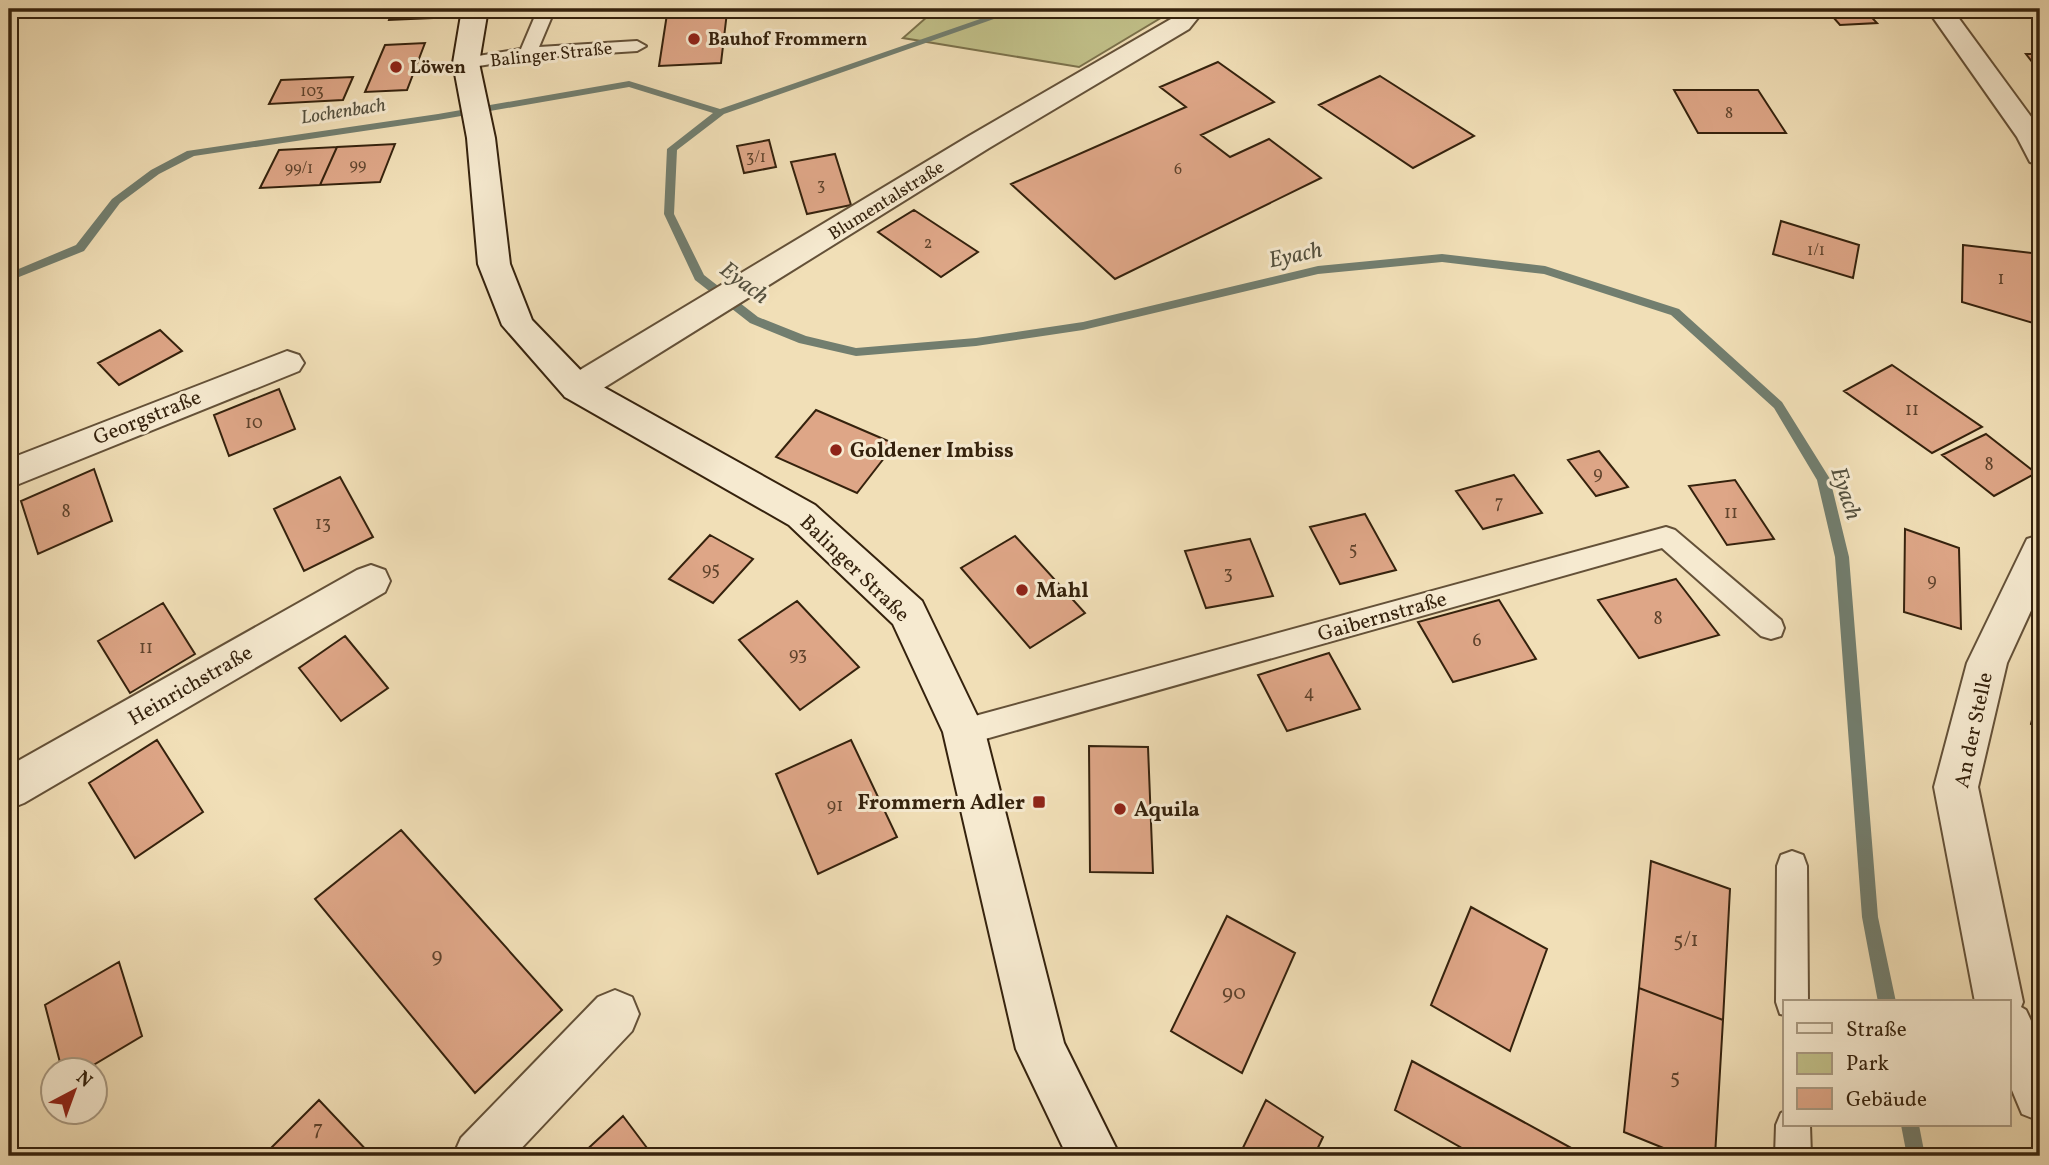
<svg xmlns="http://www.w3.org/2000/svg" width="2049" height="1165" font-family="Vollkorn,serif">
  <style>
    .green { fill: #c1c089; stroke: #7b714b; stroke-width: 2 }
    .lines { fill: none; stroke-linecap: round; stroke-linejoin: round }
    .stream { fill: #727e6f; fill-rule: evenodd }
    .building { fill: #dea687; stroke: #35220d; stroke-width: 2 }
    .service-casing { stroke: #645138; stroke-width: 4 }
    .minor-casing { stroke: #645138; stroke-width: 4 }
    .secondary-casing { stroke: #35220d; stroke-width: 4 }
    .service { fill: #f6ead0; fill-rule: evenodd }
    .minor { fill: #f6ead0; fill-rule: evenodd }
    .secondary { fill: #f6ead0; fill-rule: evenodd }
    .poi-dot { fill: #8f2418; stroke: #f6ead0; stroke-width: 2.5 }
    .labels { text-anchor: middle; stroke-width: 6; stroke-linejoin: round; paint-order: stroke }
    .far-number-label { font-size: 16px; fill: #5f432c }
    .far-poi-label { font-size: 18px; font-weight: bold; fill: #35220d; stroke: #f6ead0; text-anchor: start }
    .far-street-label { font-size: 18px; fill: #35220d; stroke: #f6ead0 }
    .number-label { font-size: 18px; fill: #5f432c }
    .far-water-label { font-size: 19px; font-style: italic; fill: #54503e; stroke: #f6ead0 }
    .street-label { font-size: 21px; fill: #35220d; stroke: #f6ead0 }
    .poi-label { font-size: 21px; font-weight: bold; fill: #35220d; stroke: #f6ead0; text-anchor: start }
    .near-number-label { font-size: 21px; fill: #5f432c }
    .water-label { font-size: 23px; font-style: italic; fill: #54503e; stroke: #f6ead0 }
  </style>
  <rect width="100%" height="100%" fill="#f1dfb7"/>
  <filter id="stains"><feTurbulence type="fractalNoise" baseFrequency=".00286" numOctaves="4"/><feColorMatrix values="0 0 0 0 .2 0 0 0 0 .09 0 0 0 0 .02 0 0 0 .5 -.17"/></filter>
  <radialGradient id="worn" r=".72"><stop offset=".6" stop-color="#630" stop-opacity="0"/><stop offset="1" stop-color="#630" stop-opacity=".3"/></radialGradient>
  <path class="green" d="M936 9H1169L1164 16 1079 67 903 38Z"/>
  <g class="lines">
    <path class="stream" d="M1009 9H1022L724 114 677 150 674 214 704 275 758 317 806 336 856 348 976 338 1083 322 1318 266 1442 254 1545 266 1679 309 1782 402 1830 479 1849 557 1878 917 1896 1002H1878L1862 917 1835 557 1817 480 1774 408 1671 315 1544 274 1442 262 1318 274 1083 330 976 346 856 356 799 343 750 323 695 280 664 214 667 149 713 113 629 87 438 120 194 156 159 174 120 203 84 251 9 281V273L76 245 112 199 151 170 187 151 438 114 629 81 720 109Z
      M1901 1125H1919L1925 1156H1907Z"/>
  </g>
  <path class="building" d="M393 9H437L433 18 389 20Z
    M1826 9H1864L1877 23 1840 25Z
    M727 12 721 63 659 66 667 14Z
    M425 43 407 90 365 92 385 45Z
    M2026 54H2040V72Z
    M1218 62 1274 102 1201 135 1230 157 1269 139 1321 178 1115 279 1011 184 1186 107 1160 87Z
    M1380 76 1474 136 1413 168 1319 105Z
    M353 77 343 100 269 104 281 80Z
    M1674 90H1758L1786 133H1698Z
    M769 140 776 167 744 173 737 146Z
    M395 144 380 182 320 185 337 147Z
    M337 147 320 185 260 188 279 150Z
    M835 154 851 205 807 214 791 162Z
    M914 210 978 252 941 277 878 232Z
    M1781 221 1859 245 1853 278 1773 254Z
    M1963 245 2040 254V325L1962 302Z
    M160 330 182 351 119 385 98 363Z
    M1892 365 1982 427 1932 453 1844 391Z
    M279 389 295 429 229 456 214 415Z
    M816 410 895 444 857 493 776 457Z
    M1986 434 2036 473 1994 496 1942 455Z
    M1599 451 1628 487 1596 496 1568 460Z
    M94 469 112 521 38 554 21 501Z
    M1514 475 1542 513 1483 529 1456 491Z
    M340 477 373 537 304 571 274 509Z
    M1735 480 1774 539 1727 545 1689 486Z
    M1365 514 1396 570 1340 584 1310 527Z
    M1905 529 1959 548 1961 629 1904 612Z
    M710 535 753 559 713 603 669 579Z
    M1015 536 1085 613 1030 648 961 568Z
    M1250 539 1273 596 1206 608 1185 551Z
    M1676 579 1719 635 1639 658 1598 600Z
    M1499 600 1536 659 1453 682 1418 622Z
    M797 601 859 667 800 710 739 640Z
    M163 603 195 654 130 693 98 641Z
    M345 636 388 688 341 721 299 668Z
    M1329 653 1360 709 1287 731 1258 675Z
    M2040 687V729L2031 724Z
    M157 740 203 812 135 858 89 783Z
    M851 740 897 837 818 874 776 774Z
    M1089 746 1148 747 1153 873 1090 872Z
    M401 830 562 1010 475 1093 315 899Z
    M1651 861 1730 889 1723 1020 1639 988Z
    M1471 907 1547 949 1510 1051 1431 1005Z
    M1227 916 1295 953 1242 1073 1171 1031Z
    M119 962 142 1036 85 1070H62L45 1005Z
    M1639 988 1723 1020 1715 1156H1683L1624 1132Z
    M1412 1061 1575 1150 1573 1156H1476L1395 1110Z
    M319 1100 372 1156H263Z
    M1266 1100 1323 1137 1314 1156H1239Z
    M623 1116 653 1156H580Z"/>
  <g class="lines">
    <defs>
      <path id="service" d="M538 9H555L539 47 637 41 646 46 637 51 528 58 466 68 460 67 457 63 460 59 521 49Z
        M1666 527 1675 530 1781 620 1784 628 1781 636 1771 639 1761 636 1662 548 964 745 954 741 950 732 954 723 964 719Z
        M1792 851 1803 855 1807 866 1808 1002H1785V1015L1780 1014 1776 1002 1777 866 1781 855Z
        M1785 1111V1125H1810L1811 1156H1775L1776 1125 1781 1113Z"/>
      <path id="minor" d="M1179 9H1205L1189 29 989 148 589 397 577 400 565 397 560 388 565 379 969 136 1171 19Z
        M1927 9H1952L2040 129V165L2030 162 2017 137Z
        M287 351 299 355 304 363 299 371 9 488V459Z
        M2040 535V591L2007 663 1978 787 2023 1002 2021 1007 2026 1010 2040 1040V1121L2022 1114 2009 1083V1002H1975L1934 787 1967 663 2027 539Z
        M371 565 385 570 390 581 385 592 24 803 9 809V766L357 570Z
        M615 990 632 997 639 1014 632 1031 514 1156H453L461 1138 598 997Z"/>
      <path id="secondary" d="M462 9H488L479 63 495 138 510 264 532 320 589 379 815 505 922 601 985 732 1064 1043 1120 1156H1067L1016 1049 943 732 893 624 789 525 565 397 502 325 478 264 467 138 453 63Z"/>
    </defs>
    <use href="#service" class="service-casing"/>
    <use href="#minor" class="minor-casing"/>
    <use href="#secondary" class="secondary-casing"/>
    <use href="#service" class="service"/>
    <use href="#minor" class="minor"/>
    <use href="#secondary" class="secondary"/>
  </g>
  <g class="poi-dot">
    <circle cx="694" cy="39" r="7"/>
    <circle cx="396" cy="67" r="7"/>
    <circle cx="836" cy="450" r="7"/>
    <circle cx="1022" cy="590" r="7"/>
    <rect x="1032" y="795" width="14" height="14" rx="3.5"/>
    <circle cx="1120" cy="809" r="7"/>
  </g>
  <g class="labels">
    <g class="far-number-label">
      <text x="312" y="96">103</text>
      <text x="1729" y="118">8</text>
      <text x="756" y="162">3/1</text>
      <text x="358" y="170">99</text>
      <text x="299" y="173">99/1</text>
      <text x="1178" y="174">6</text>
      <text x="821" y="190">3</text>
      <text x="928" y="248">2</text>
      <text x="1816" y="255">1/1</text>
    </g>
    <g class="far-poi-label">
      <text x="708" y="45">Bauhof Frommern</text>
      <text x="410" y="73">Löwen</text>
    </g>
    <g class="far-street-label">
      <text transform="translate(551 54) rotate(-6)" y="6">Balinger Straße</text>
      <text transform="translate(886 200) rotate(-32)" y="6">Blumentalstraße</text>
    </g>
    <g class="number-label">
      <text x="2001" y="284">1</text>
      <text x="1912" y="415">11</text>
      <text x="254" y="428">10</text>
      <text x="1989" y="470">8</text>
      <text x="1598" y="479">9</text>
      <text x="1499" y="508">7</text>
      <text x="66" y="517">8</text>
      <text x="1731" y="518">11</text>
      <text x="323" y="529">13</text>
      <text x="1353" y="555">5</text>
      <text x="711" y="575">95</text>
      <text x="1228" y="579">3</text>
      <text x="1932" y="586">9</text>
      <text x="1658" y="624">8</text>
      <text x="1477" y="646">6</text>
      <text x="146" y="653">11</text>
      <text x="798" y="660">93</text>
      <text x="1309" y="698">4</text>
      <text x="835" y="811">91</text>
    </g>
    <g class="far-water-label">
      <text transform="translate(343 110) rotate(-9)" y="7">Lochenbach</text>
    </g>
    <g class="street-label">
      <text transform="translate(147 417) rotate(-22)" y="7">Georgstraße</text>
      <text transform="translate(855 568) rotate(44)" y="7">Balinger Straße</text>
      <text transform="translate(1382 616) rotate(-16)" y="7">Gaibernstraße</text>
      <text transform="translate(190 685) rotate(-30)" y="7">Heinrichstraße</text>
      <text transform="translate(1973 730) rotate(-78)" y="7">An der Stelle</text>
    </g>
    <g class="poi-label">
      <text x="850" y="457">Goldener Imbiss</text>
      <text x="1036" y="597">Mahl</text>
      <text x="1025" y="809" text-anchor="end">Frommern Adler</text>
      <text x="1134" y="816">Aquila</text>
    </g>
    <g class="near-number-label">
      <text x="1686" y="946">5/1</text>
      <text x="437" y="962">9</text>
      <text x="1234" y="999">90</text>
      <text x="1675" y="1083">5</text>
      <text x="318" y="1135">7</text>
    </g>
    <g class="water-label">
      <text transform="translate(1295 254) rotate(-12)" y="8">Eyach</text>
      <text transform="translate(745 282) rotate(37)" y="8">Eyach</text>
      <text transform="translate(1847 493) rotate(72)" y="8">Eyach</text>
    </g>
  </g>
  <rect width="2049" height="1165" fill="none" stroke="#f1dfb7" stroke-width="35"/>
  <rect x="10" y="10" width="2028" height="1144" fill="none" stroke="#35220d" stroke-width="3.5"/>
  <rect x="18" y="18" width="2014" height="1130" fill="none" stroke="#35220d" stroke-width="2"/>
  <rect x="1783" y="1000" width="228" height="126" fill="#f6ead0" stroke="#a99a82" stroke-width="2"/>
  <rect x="1797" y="1023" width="35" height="10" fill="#f6ead0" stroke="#a99a82" stroke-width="2"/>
  <text x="1846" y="1036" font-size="21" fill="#35220d">Straße</text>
  <rect x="1797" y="1053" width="35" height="21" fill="#c1c089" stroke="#a99a82" stroke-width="2"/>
  <text x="1846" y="1070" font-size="21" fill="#35220d">Park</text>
  <rect x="1797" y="1088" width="35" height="21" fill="#dea687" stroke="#a99a82" stroke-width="2"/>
  <text x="1846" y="1106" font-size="21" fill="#35220d">Gebäude</text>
  <g transform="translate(74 1091) rotate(41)"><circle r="33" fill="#f6ead0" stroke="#a99a82" stroke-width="2"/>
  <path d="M0-5L12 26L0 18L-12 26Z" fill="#8f2418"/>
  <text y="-10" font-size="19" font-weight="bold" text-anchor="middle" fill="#35220d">N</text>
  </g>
  <rect width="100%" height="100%" filter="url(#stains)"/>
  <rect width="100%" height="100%" fill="url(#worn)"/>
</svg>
